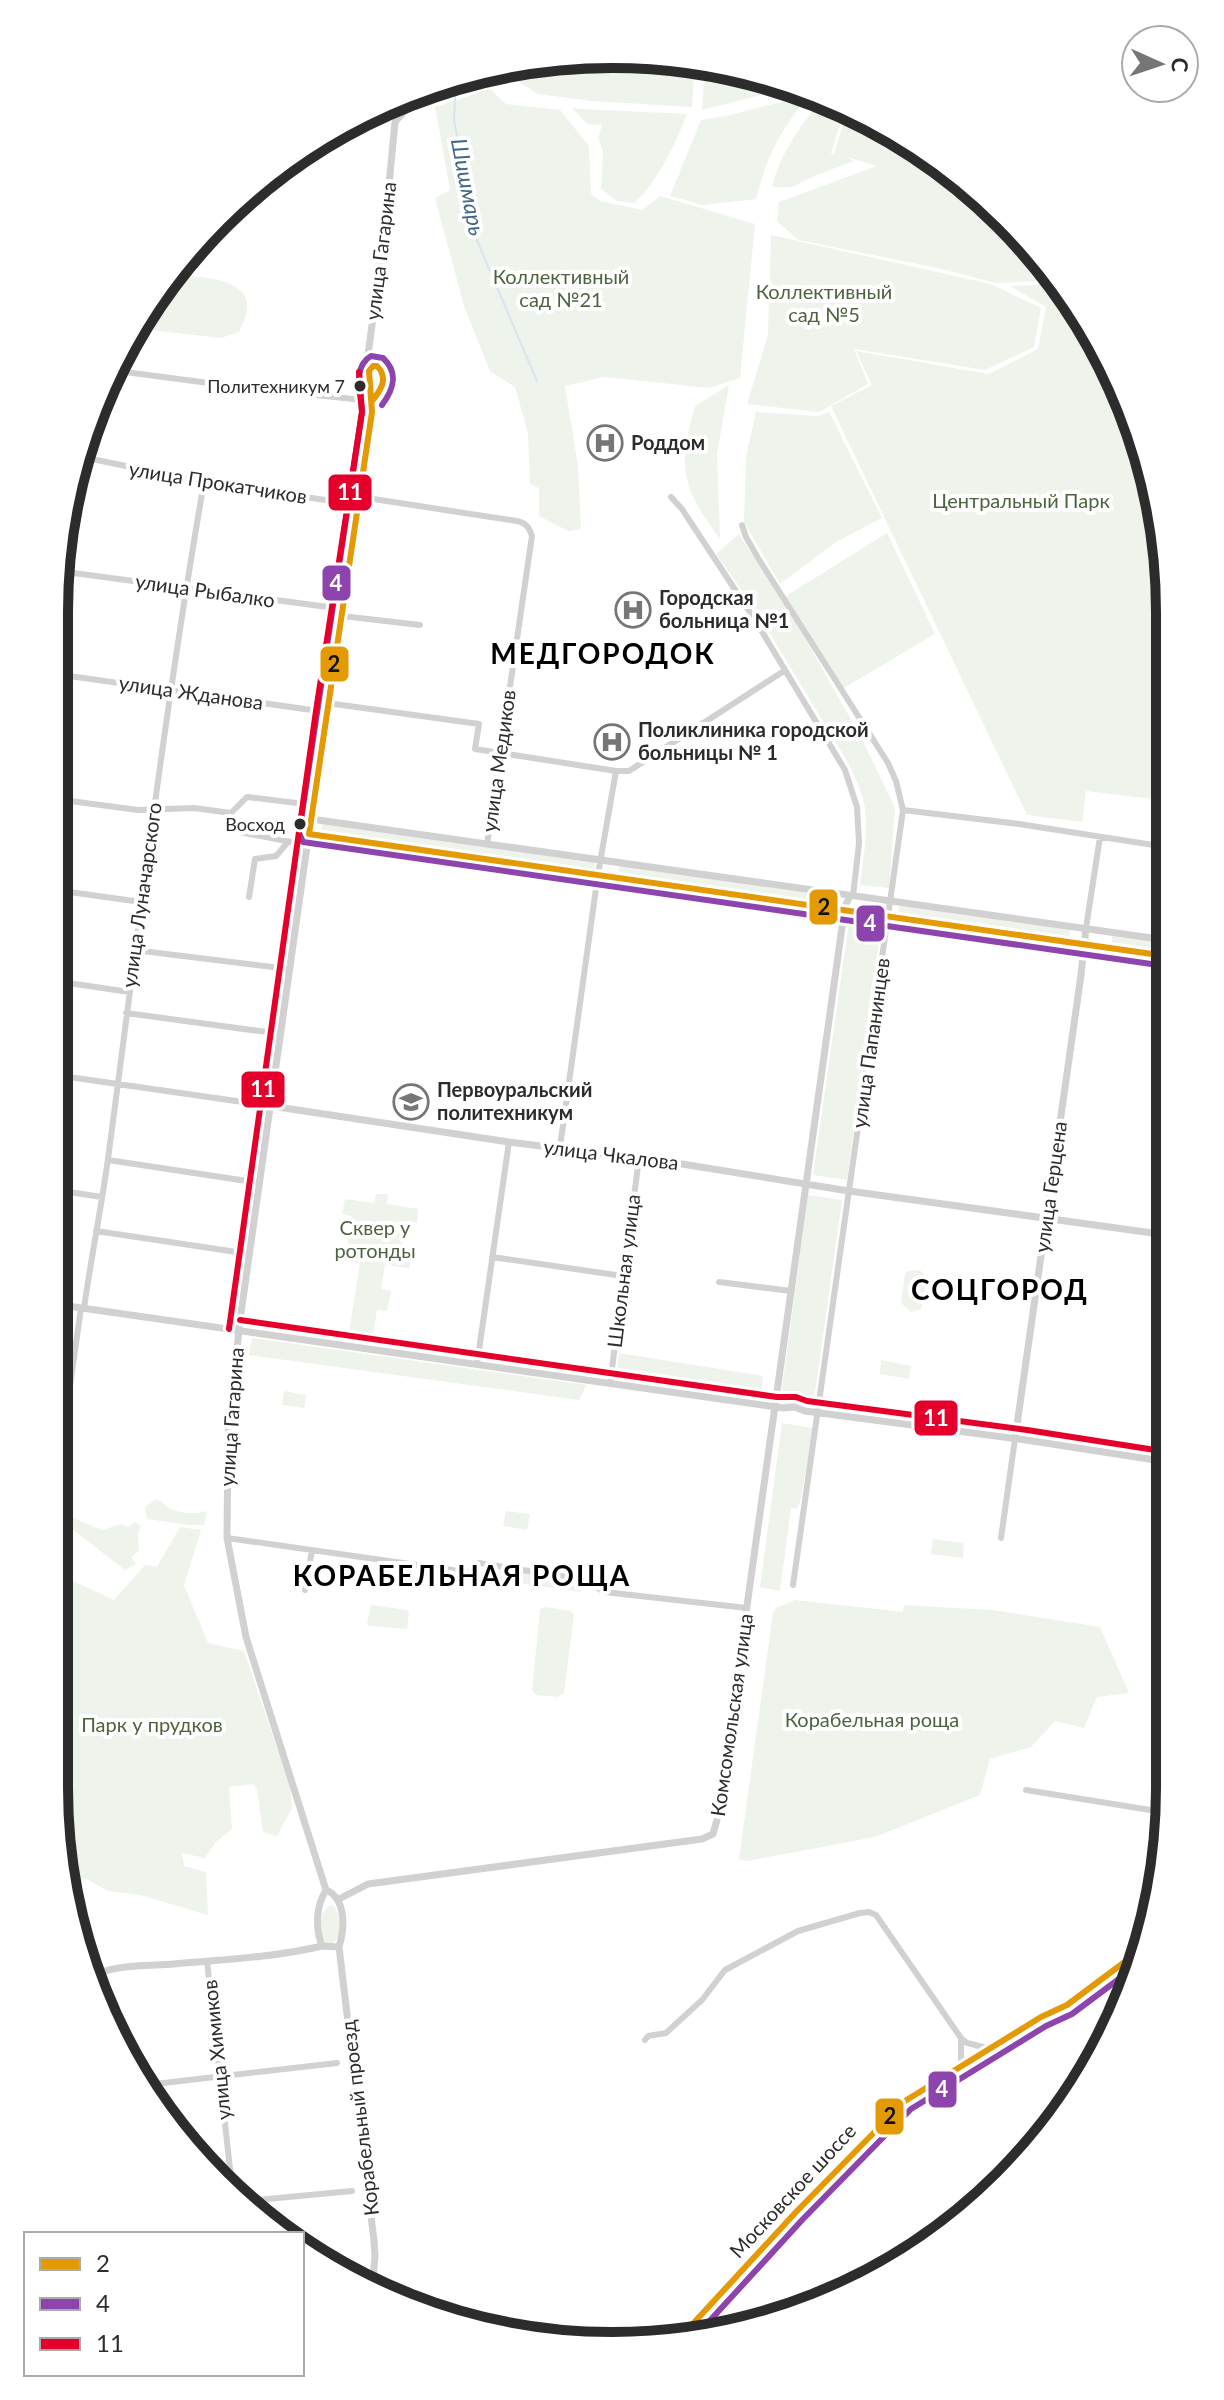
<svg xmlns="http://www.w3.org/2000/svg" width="1224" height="2400" font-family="Lato,sans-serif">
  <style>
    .green { fill: #eef3eb }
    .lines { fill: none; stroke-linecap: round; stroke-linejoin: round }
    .stream { stroke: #d8e4ef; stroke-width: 2 }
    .minor { stroke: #d1d1d1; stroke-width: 6 }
    .tertiary { stroke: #d1d1d1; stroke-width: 7 }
    .primary { stroke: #c4c4c4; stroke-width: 9 }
    .bus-1-casing { stroke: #fff; stroke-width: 12 }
    .bus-2-casing { stroke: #fff; stroke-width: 12 }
    .bus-3-casing { stroke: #fff; stroke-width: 12 }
    .bus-1 { stroke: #e39a04; stroke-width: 6 }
    .bus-2 { stroke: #8e44ad; stroke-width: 6 }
    .bus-3 { stroke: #e4002b; stroke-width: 6 }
    .bus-dot { fill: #2c2c2c; stroke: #fff; stroke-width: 3 }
    .labels { text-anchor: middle; stroke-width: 8; stroke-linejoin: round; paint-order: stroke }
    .bus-label { font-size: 18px; fill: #2c2c2c; stroke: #fff; text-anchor: end }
    .street-label { font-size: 20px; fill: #2c2c2c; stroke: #fff }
    .park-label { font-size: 20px; fill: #4c643d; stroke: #fff }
    .poi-label { font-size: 20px; font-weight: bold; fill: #2c2c2c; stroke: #fff; text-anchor: start }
    .water-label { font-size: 22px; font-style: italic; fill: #406688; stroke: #fff }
    .district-label { font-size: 28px; font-weight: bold; letter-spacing: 2px; fill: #000; stroke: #fff }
    .rim { fill: none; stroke: #2c2c2c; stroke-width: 10 }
    .line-badge { stroke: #fff; stroke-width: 3 }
    .badge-label { font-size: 22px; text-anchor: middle; font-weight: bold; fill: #fff }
    .pale-badge-label { font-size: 22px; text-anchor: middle; font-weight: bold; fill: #111 }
  </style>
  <rect width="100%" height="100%" fill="#fff"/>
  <path class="green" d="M648 55 695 63 692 107 591 101 538 94 516 80 547 75 589 57Z
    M703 64 756 73 776 80 766 94 702 110 705 66Z
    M796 88 810 93C781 131 768 152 756 199L703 205 670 196 701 120 726 116 785 101Z
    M490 89 506 104 560 110 589 146 591 194 600 201 642 210 660 196 755 224 740 378 709 388 604 377 565 386 578 466 581 529 568 531 539 516V488L530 484 528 433 515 387 490 371 464 306 435 198 450 190 435 107Z
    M822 98 845 106 831 154H834L848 107 858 111 952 170 1055 273 1059 280 995 283 942 269 798 240 777 221 779 202 877 166 843 156 854 161 814 176 792 187H772C780 153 801 126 822 98Z
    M572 108 582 109 687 114C674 147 660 177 635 203L617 201 601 189 603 151 598 138 602 125 587 124Z
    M771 235 991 284 1041 308 1034 347 985 370 854 349 868 384 819 412 747 404 768 335Z
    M168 274C192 277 257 275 246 314 245 320 241 326 239 332L221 338 141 329 143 315Z
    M1061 284 1127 398 1165 539 1166 705 1152 799 1086 791 1082 822 1027 815 831 406 872 385 856 351 989 374 1038 349 1046 307 1010 286Z
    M729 385 717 454 720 539C682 488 677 468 695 406Z
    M756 412 818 416 829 412 882 518 836 542 780 584 744 522 746 457Z
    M887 533 935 634 842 689 786 596Z
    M739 534 805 638 862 739 895 808 889 888 860 885C863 860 868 834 865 809 863 792 854 776 847 761L754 607 716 554Z
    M1166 732V827L1153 822Z
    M322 822 595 863 594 870 321 833Z
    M620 865 835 896 834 904 618 873Z
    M900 905 1070 929 1069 938 898 914Z
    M849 922 881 927 847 1180 813 1175Z
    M1113 934 1166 942V952L1111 944Z
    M376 1194H388L387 1204 418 1209 417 1223 405 1222 401 1252 412 1255 409 1268 385 1265 381 1289 391 1291 387 1311 377 1310 373 1335 349 1333 360 1263 335 1259 337 1249H347L352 1216 342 1214 345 1199 374 1203Z
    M808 1195 842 1200 813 1407 780 1403Z
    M920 1270 927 1279 921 1309 911 1312 901 1303 905 1274 908 1271Z
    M252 1338 587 1385 579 1400 249 1355Z
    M619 1353 763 1376 762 1390 617 1372Z
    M881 1360 911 1366 909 1379 880 1374Z
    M284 1391 306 1395 304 1408 282 1405Z
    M782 1423 813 1428 801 1499 797 1509 791 1508 780 1591 760 1587Z
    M155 1500C168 1502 156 1499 166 1506 178 1514 194 1515 207 1511L204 1525H188L147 1519 145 1507Z
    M54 1510 102 1530 121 1524 129 1527 135 1522 141 1526 138 1534 139 1551 131 1557 136 1564 125 1570C101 1552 79 1533 54 1517Z
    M506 1511 530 1514 527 1530 503 1526Z
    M180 1527 201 1530 184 1585 208 1643 244 1651 290 1786 292 1808 277 1836 263 1832 257 1790 254 1784 229 1787 232 1829 216 1842 205 1858 182 1853 184 1866 206 1872 208 1915 140 1895 108 1891 87 1879 69 1877 54 1788V1575L71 1580 114 1600 145 1565 157 1567Z
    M933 1539 964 1543 963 1558 931 1554Z
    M486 1568 582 1581 581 1592 484 1578Z
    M795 1600 903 1612 904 1605 993 1610 1100 1627 1129 1693 1097 1697 1084 1728 1055 1721 1031 1747 990 1759 980 1795 875 1837 747 1861 739 1859 773 1613 776 1608Z
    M371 1605 407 1610 409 1612 407 1629 369 1626 367 1624Z
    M545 1607 571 1611 574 1615 564 1693 557 1697 536 1695 532 1690 540 1610Z
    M333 1905C341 1915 343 1934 333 1944L328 1945 323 1942C321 1928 318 1917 328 1906Z"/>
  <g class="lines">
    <path class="stream" d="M456 85 454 119 475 236 537 381"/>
    <path class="minor" d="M413 92 414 101C423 95 432 88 442 85 483 71 525 76 567 58
      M110 370 239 387 372 401
      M77 456 204 482 359 505
      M360 497 517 521C526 523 529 527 532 536L487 844
      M671 497 682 509 755 620 845 770 857 807 859 843 853 896
      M742 525 746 537 758 558 888 763 896 781 903 810 793 1585
      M66 572 343 609
      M342 616 420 625
      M55 674 326 712
      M327 703 479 724 475 749 616 771H629L784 671
      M55 799 138 810 194 808 231 813
      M903 810 1019 824 1166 847
      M231 813 240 832 307 845
      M231 813 247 797 313 805
      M55 890 141 902
      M249 897 255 859 276 856 288 842
      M1086 928 1100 837
      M134 950 289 969
      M55 981 129 992
      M126 1013 281 1034
      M55 1075 271 1106
      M560 1147 598 874 616 771
      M108 1160 260 1183
      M55 1190 102 1197
      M96 1231 250 1254
      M492 1257 623 1276
      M719 1282 791 1291
      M84 1308C91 1259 101 1209 108 1159 138 933 165 707 204 482
      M477 1364 509 1142
      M610 1384 639 1158
      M70 1386 81 1308
      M227 1538 473 1573 479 1563 585 1580 604 1592 747 1608
      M1001 1538 1015 1439
      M305 1590 312 1550
      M1026 1790 1169 1813
      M207 1961 232 2187
      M961 2038V2065
      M645 2040 648 2036 666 2033 702 2000 725 1970 798 1931 860 1913 869 1912 876 1915 961 2038 967 2043 987 2048
      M146 2085 337 2063
      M247 2201 352 2191"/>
    <path class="tertiary" d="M311 819 1166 940
      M309 834 1166 956
      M271 1106 509 1142 682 1164 849 1191 1167 1235
      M54 1304C297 1338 540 1375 783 1408L794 1407 805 1411 1026 1440 1168 1462
      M1015 1439 1081 975 1086 928
      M326 1890 246 1637 227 1538 228 1435 240 1320 326 712 372 412 368 355 385 227 395 122 414 101
      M326 1890C346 1898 345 1928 339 1947L322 1946C315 1928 316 1906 326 1890Z
      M339 1899 368 1884 702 1839 713 1834 717 1820 845 906 850 896
      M339 1947 374 2241 375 2256 372 2290
      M89 1977C115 1964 145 1966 174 1964 221 1960 277 1957 322 1946"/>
    <path class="primary" d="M677 2341 796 2212 905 2101 931 2083 1041 2017 1067 2005 1146 1946"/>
    <defs>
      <path id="bus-1" d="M372 401C381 390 389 378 377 366H373L369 371 372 412 309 834 1166 956
        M677 2341 796 2212 905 2101 1041 2017 1067 2005 1146 1946"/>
      <path id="bus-2" d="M382 405C394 389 399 373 383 358L371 356C352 367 361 393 362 412L299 833 303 842 1165 966
        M693 2339 803 2219 911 2109 1046 2026 1072 2014 1139 1964"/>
      <path id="bus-3" d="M240 1320 777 1397H796L807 1401 1027 1430 1168 1452
        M229 1329 316 711 362 412 359 372"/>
    </defs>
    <use href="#bus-1" class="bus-1-casing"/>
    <use href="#bus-2" class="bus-2-casing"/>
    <use href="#bus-3" class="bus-3-casing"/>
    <use href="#bus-1" class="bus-1"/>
    <use href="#bus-2" class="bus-2"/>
    <use href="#bus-3" class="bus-3"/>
  </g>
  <defs>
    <symbol id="hospital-ring" viewBox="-11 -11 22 22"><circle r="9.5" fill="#fff" stroke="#767676" stroke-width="1.5"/><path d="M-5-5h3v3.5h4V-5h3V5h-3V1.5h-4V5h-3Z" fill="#767676"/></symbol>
    <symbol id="university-ring" viewBox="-11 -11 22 22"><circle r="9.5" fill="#fff" stroke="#767676" stroke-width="1.5"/><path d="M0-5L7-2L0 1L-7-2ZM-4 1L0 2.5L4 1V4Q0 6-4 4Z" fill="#767676"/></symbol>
  </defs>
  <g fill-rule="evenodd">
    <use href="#hospital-ring" x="585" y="423" width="40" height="40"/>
    <use href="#hospital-ring" x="613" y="590" width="40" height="40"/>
    <use href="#hospital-ring" x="592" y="722" width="40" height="40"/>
    <use href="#university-ring" x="391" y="1082" width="40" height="40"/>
  </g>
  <g class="bus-dot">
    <circle cx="360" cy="386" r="7"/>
    <circle cx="300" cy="824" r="7"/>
  </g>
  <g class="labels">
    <g class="bus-label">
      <text x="345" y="393">Политехникум 7</text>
      <text x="285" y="831">Восход</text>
    </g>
    <g class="street-label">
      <text transform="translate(381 251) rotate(-83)" y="7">улица Гагарина</text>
      <text transform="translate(218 483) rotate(9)" y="7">улица Прокатчиков</text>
      <text transform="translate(205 591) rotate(8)" y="7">улица Рыбалко</text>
      <text transform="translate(191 693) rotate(8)" y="7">улица Жданова</text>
      <text transform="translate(499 761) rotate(-82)" y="7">улица Медиков</text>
      <text transform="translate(142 895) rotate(-82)" y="7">улица Луначарского</text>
      <text transform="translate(871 1043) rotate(-82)" y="7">улица Папанинцев</text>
      <text transform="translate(611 1155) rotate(7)" y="7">улица Чкалова</text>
      <text transform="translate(1051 1187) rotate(-82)" y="7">улица Герцена</text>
      <text transform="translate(624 1271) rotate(-83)" y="7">Школьная улица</text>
      <text transform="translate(232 1417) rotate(-86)" y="7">улица Гагарина</text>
      <text transform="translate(732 1715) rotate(-82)" y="7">Комсомольская улица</text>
      <text transform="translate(217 2050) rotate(-96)" y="7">улица Химиков</text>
      <text transform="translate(360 2118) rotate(-97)" y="7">Корабельный проезд</text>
      <text transform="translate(793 2191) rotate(-47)" y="7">Московское шоссе</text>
    </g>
    <g class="park-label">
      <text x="561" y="284">Коллективный<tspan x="561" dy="23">сад №21</tspan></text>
      <text x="824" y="299">Коллективный<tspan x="824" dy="23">сад №5</tspan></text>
      <text x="1021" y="508">Центральный Парк</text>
      <text x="375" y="1235">Сквер у<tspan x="375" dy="23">ротонды</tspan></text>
      <text x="872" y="1727">Корабельная роща</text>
      <text x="152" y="1732">Парк у прудков</text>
    </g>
    <g class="poi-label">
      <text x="631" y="450">Роддом</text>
      <text x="659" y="605">Городская<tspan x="659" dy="23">больница №1</tspan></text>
      <text x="638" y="737">Поликлиника городской<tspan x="638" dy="23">больницы № 1</tspan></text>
      <text x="437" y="1097">Первоуральский<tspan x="437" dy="23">политехникум</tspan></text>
    </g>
    <g class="water-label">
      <text transform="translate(468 187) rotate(79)" y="8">Шишмарь</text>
    </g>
    <g class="district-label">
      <text x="603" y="664">МЕДГОРОДОК</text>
      <text x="1000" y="1300">СОЦГОРОД</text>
      <text x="462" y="1586">КОРАБЕЛЬНАЯ РОЩА</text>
    </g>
  </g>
  <path d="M0 0H1224V2400H0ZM612 68H612A544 544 0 0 1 1156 612V1788A544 544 0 0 1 612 2332H612A544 544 0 0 1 68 1788V612A544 544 0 0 1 612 68Z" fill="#fff" fill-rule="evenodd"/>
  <path class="rim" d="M612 68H612A544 544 0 0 1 1156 612V1788A544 544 0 0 1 612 2332H612A544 544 0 0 1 68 1788V612A544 544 0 0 1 612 68Z"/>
  <g class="line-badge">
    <rect x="327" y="473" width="46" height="39" rx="8" fill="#e4002b"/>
    <rect x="321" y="564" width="31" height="38" rx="8" fill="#8e44ad"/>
    <rect x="319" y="645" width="31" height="38" rx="8" fill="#e39a04"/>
    <rect x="808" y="888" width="31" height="38" rx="8" fill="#e39a04"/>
    <rect x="855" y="904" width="31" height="39" rx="8" fill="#8e44ad"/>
    <rect x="240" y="1070" width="46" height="39" rx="8" fill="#e4002b"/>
    <rect x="913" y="1399" width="46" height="38" rx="8" fill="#e4002b"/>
    <rect x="927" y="2070" width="31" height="39" rx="8" fill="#8e44ad"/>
    <rect x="874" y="2097" width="31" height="39" rx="8" fill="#e39a04"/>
  </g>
  <g class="badge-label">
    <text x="350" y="500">11</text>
    <text x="336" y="591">4</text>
    <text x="870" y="931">4</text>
    <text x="263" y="1097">11</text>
    <text x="936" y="1426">11</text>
    <text x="942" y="2097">4</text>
  </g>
  <g class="pale-badge-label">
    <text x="334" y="672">2</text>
    <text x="824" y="915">2</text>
    <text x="890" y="2124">2</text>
  </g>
  <rect x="24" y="2232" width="280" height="144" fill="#ffffff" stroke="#ababab" stroke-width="2"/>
  <rect x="40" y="2258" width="40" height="12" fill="#e39a04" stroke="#ababab" stroke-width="2"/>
  <text x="96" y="2272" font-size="24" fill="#2c2c2c">2</text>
  <rect x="40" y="2298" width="40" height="12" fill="#8e44ad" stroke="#ababab" stroke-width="2"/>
  <text x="96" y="2312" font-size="24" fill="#2c2c2c">4</text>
  <rect x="40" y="2338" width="40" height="12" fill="#e4002b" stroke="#ababab" stroke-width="2"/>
  <text x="96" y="2352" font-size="24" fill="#2c2c2c">11</text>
  <g transform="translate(1160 64) rotate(93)"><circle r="38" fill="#ffffff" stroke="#ababab" stroke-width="2"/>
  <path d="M0-6L14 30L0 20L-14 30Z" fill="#767676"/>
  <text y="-12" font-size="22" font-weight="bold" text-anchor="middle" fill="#2c2c2c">С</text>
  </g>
</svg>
